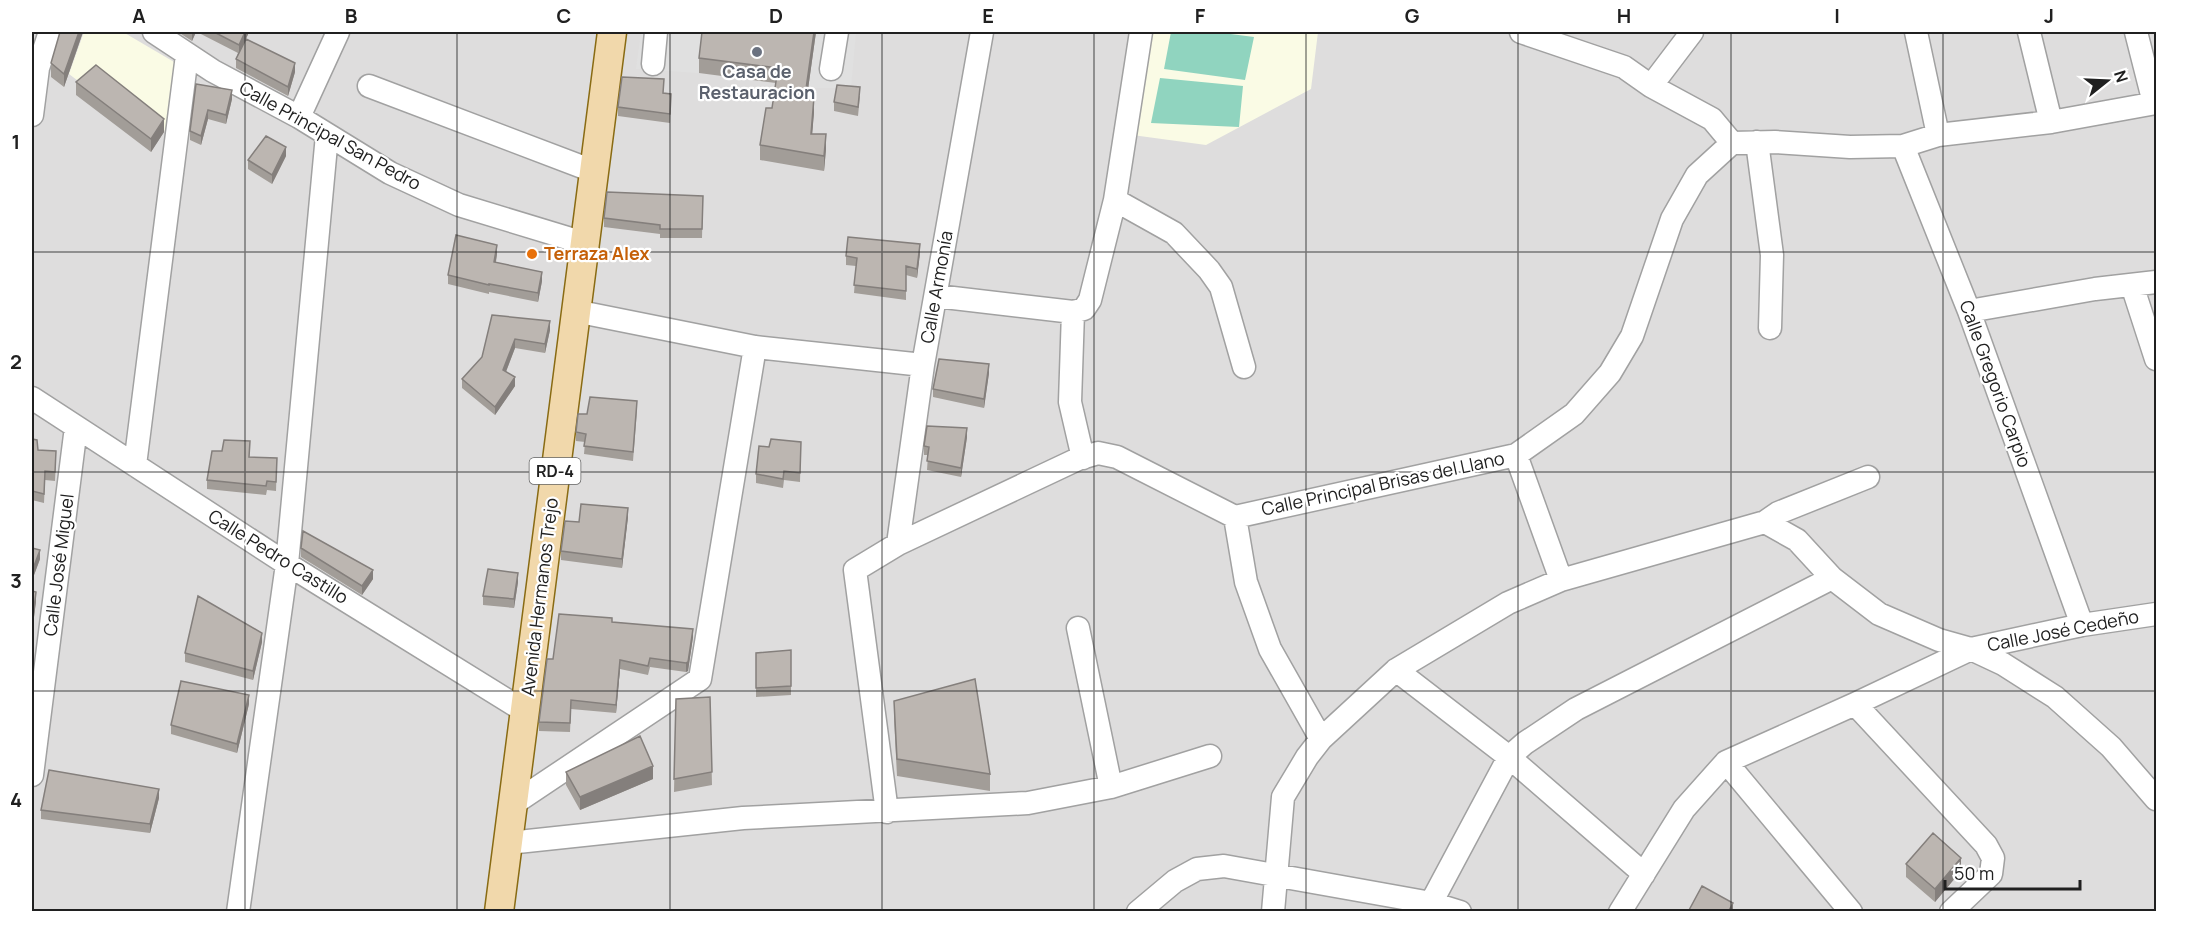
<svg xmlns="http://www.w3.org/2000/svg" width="2188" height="943" font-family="Manrope,sans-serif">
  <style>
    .residential { fill: #dedddd }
    .education { fill: #fafbe5 }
    .pitch { fill: #90d4bf }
    .parking { fill: #e0e0e0 }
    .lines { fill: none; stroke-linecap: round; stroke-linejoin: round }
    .minor-casing { stroke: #a1a1a1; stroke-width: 25 }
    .major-casing { stroke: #896b13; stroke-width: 31 }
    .minor { stroke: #fff; stroke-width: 22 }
    .major { stroke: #f1d8ab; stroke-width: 28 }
    .wall { fill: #a29d98 }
    .shaded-wall { fill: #847f7c }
    .building { fill: #bcb6b1; stroke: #847f7c; stroke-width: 1.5 }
    .grid { fill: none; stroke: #202020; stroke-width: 1.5; stroke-opacity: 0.55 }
    .worship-dot { fill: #6b7280; stroke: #fff; stroke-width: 2 }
    .food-dot { fill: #e8710a; stroke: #fff; stroke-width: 2 }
    .labels { text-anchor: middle; stroke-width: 4.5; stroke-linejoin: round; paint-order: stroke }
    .shield { fill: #fff; stroke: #636363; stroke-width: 1.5 }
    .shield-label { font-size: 16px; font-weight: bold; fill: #202020 }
    .worship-label { font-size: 18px; font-weight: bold; fill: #5b616d; stroke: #fff }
    .street-label { font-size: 18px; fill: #202020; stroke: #fff }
    .food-label { font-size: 18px; font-weight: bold; fill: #c56008; stroke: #fff; text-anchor: start }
    .neatline { fill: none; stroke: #202020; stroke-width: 2 }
    .grid-label { font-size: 20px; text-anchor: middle; font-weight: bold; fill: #202020 }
  </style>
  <rect width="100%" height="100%" fill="#efede8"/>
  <path class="residential" d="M32 32H2156V911H32Z"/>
  <path class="education" d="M84 32H123L186 69 164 132 86 87 69 74Z
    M1144 32H1318L1311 89 1206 145 1125 134Z"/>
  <path class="pitch" d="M1171 32H1215L1254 37 1245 80 1164 69Z
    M1160 78 1243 86 1239 127 1151 123Z"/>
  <path class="parking" d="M641 32H704L699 73 636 69Z
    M816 32H856L851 88H808Z"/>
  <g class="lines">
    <defs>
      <path id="minor" d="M154 32 213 71 299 117 390 173 459 205 584 243
        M1521 32 1624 67 1651 86 1712 119 1732 143
        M1916 32 1938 135
        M2029 32 2051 122
        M2136 32 2154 103
        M653 64 656 32
        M831 69 837 32
        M369 86 593 171
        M1651 86 1692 32
        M32 115 38 68 50 32
        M299 117 338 32
        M1757 142 1772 255 1770 328
        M1903 146 1969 311 2082 625
        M1115 200 1174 233 1209 270 1221 287 1244 367
        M2132 285 2156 359
        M936 296 1073 312 1084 309 1090 300 1115 200 1141 32
        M575 311 755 347 923 365
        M1969 311 2095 289 2156 282
        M1073 312 1070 402 1083 458
        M32 398 287 564 526 712
        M1516 455 1561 580
        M135 465 187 55
        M1235 517 1246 582 1270 649 1321 739
        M1765 522 1778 513 1868 477
        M898 544 923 365 982 32
        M1078 628 1111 787
        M1396 670 1509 757 1644 874
        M1855 704 1986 845 1993 858 1991 874 1951 912
        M1726 762 1851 912
        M32 775 76 427
        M513 804 700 679 755 347
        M887 812 855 570 898 544 1078 459 1098 453 1117 457 1235 517 1516 455 1574 414 1610 373 1632 336 1672 219 1697 175 1732 143 1775 142 1850 147 1903 146 1938 135 2051 122 2156 103
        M508 843 743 818 1028 803 1111 787 1210 756
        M1431 903 1509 757 1525 743 1576 709 1832 578
        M238 912 287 564 327 135
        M1138 912 1175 881 1197 869 1224 866 1431 903 1460 912
        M1273 912 1283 797 1307 757 1321 739 1396 670 1508 603 1561 580 1765 522 1797 540 1832 578 1879 614 1939 640 1971 649 2003 664 2055 697 2111 747 2156 799
        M1620 912 1684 809 1726 762 1855 704 1971 649 2082 625 2156 614"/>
      <path id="major" d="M499 912 612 32"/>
    </defs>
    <use href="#minor" class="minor-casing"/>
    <use href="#major" class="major-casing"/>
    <use href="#minor" class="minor"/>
    <use href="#major" class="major"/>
  </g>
  <path class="wall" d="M83 32 64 87 51 77V63Z
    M178 32H196L192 41Z
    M197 32H249L246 39 295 72 288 96 236 68V59L238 53Z
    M816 32 807 96 814 112 812 134 826 149 824 171 760 160V145L772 108 776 83 699 73V58Z
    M76 82 164 132 151 152 76 95Z
    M196 84 232 99 226 124 208 119 201 145 190 140V131Z
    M663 93 671 94 670 123 618 116V107Z
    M860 96 858 116 834 111V102Z
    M286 156 272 184 248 169V160Z
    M703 196 702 238H660V234L604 227V218Z
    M920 253 917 278 906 275V300L854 293 856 266 846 265V256Z
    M497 254 496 262 542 281 538 302 489 292V294L448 284V275Z
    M492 315 550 330 545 353 515 348 506 372 515 386 495 415 462 388V379L482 357Z
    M989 373 984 408 933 397V389Z
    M637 410 633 461 584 454 585 442 576 441V432L587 414Z
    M967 437 961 477 927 470 928 455H924V446Z
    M32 439 38 450 56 460 55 481 45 480 44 503 32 500Z
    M801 442 800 482 784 480 783 488 756 483V474L769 447Z
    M249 457 277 458 276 491 267 490 266 495 207 489V480Z
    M628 517 622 568 561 560V551L579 522Z
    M32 548 40 559 34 575H33V579L32 584Z
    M301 548 373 579 362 595 301 557Z
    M518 582 514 608 483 605V596Z
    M32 591 36 601 33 625H32Z
    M612 622 693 637 688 671 686 672 650 667 648 675 620 669 616 713 571 709 570 732 539 731V722L553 659Z
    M262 642 253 680 185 662V653Z
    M791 650V695L756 697V653Z
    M710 697 712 785 674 792 676 699Z
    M894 701 990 774V791L897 776 894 718Z
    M249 704 237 753 171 734V725Z
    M566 772 653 779 580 810 566 785Z
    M159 798 150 833 41 819V810Z
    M1906 864 1961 871 1935 902 1906 877Z"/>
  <path class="shaded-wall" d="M79 32H83L64 87V74Z
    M192 32H196L192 41Z
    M245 32H249L239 54V45Z
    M814 32H816L805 111V96Z
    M295 63V72L288 96V87Z
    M232 90V99L226 124V115Z
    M814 97V112L811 149V134Z
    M208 110V119L201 145V136Z
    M164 119V132L151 152V139Z
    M826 134V149L824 171V156Z
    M286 147V156L272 184V175Z
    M920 244V253L917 278V269Z
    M497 245V254L494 271V262Z
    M542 272V281L538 302V293Z
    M550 321V330L545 353V344Z
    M515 339V348L503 379V370Z
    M989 364V373L984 408V399Z
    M515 377V386L495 415V407Z
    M967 428V437L961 477V468Z
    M628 508V517L622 568V559Z
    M40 550V559L34 575V566Z
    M33 570V579L32 584V575Z
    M373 570V579L362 595V586Z
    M518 573V582L514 608V599Z
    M36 592V601L33 625V616Z
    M693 629V637L688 671 686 672V663Z
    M262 633V642L253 680V671Z
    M620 660V669L616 713V705Z
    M249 695V704L237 753V744Z
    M653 766V779L580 810V797Z
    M159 789V798L150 833V824Z
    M1961 858V871L1935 902V889Z
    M1733 903V912H1728Z"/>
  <path class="building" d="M60 32H79L64 74 51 63Z
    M214 32H245L239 45Z
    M702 32H814L805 96 814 97 811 134H826L824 156 760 145 766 108H772L778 68 699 58Z
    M246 39 295 63 288 87 236 59Z
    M96 65 164 119 151 139 76 82Z
    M622 77 664 79 663 93 671 94 670 114 618 107Z
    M196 84 232 90 226 115 208 110 201 136 190 131Z
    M837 85 860 87 858 107 834 102Z
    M266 136 286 147 272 175 248 160Z
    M607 192 703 196 702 229H660V225L604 218Z
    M456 235 497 245 494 262 542 272 538 293 489 284V285L448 275Z
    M848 237 920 244 917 269 906 266V291L854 285 857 258 846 256Z
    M492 315 550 321 545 344 515 339 503 370 515 377 495 407 462 379 482 357Z
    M939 359 989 364 984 399 933 389Z
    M590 397 637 401 633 452 584 446 586 434 576 432 578 414H587Z
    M927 426 967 428 961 468 927 461 929 447 924 446Z
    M32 439 37 440 38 450 56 451 55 472 45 471 44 494 32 491Z
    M771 439 801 442 800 473 784 471 783 479 756 474 759 446 769 447Z
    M224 440 250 441 249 457 277 458 276 482 267 481 266 486 207 480 212 451H222Z
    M581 504 628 508 622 559 561 551 565 521 579 522Z
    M303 531 373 570 362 586 301 548Z
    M32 548 40 550 34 566 32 565Z
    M488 569 518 573 514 599 483 596Z
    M32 591 36 592 33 616H32Z
    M198 596 262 633 253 671 185 653Z
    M559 614 612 618V622L693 629 688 662 686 663 650 658 648 666 620 660 616 705 571 700 570 723 539 722 547 659H553Z
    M791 650V686L756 688V653Z
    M975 679 990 774 897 759 894 701Z
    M181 681 249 695 237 744 171 725Z
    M710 697 712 772 674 779 676 699Z
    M640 736 653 766 580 797 566 772Z
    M49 770 159 789 150 824 41 810Z
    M1933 833 1961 858 1935 889 1906 864Z
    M1702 886 1733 903 1728 912H1688Z"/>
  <path class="grid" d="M245 32V912M457 32V912M670 32V912M882 32V912M1094 32V912M1306 32V912M1518 32V912M1731 32V912M1943 32V912M32 252H2156M32 472H2156M32 691H2156"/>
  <circle class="worship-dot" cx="757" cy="52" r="6"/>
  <circle class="food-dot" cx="532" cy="254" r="6"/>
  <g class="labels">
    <rect class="shield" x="529.5" y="458" width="51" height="26" rx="4.5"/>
    <g class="shield-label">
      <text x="555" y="477">RD-4</text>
    </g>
    <g class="worship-label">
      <text x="757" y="78">Casa de<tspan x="757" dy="21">Restauracion</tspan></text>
    </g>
    <g class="street-label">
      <text transform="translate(330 136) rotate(29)" y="6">Calle Principal San Pedro</text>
      <text transform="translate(937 287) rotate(-80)" y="6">Calle Armonía</text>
      <text transform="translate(1995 384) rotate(70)" y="6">Calle Gregorio Carpio</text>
      <text transform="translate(1383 484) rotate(-12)" y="6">Calle Principal Brisas del Llano</text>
      <text transform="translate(278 557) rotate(32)" y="6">Calle Pedro Castillo</text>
      <text transform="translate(59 565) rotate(-83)" y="6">Calle José Miguel</text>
      <text transform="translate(540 597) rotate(-83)" y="6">Avenida Hermanos Trejo</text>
      <text transform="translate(2063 631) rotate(-11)" y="6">Calle José Cedeño</text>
    </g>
    <g class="food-label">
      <text x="544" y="260">Terraza Alex</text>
    </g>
  </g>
  <rect width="2188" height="943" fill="none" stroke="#ffffff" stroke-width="66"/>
  <g transform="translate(2107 81) rotate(72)" stroke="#ffffff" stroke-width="4.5" paint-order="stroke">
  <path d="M0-4.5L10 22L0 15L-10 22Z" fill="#202020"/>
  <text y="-9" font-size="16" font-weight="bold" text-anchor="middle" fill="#202020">N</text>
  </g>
  <path d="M1945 880v9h135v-9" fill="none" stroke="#202020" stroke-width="3"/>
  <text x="1954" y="880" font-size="18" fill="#202020" stroke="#ffffff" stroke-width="4.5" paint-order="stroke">50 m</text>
  <rect x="33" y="33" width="2122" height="877" class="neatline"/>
  <g class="grid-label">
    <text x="139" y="23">A</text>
    <text x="351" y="23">B</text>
    <text x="564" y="23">C</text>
    <text x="776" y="23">D</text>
    <text x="988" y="23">E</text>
    <text x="1200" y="23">F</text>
    <text x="1412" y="23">G</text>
    <text x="1624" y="23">H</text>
    <text x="1837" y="23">I</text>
    <text x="2049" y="23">J</text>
    <text x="16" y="149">1</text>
    <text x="16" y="369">2</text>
    <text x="16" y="588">3</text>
    <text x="16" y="807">4</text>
  </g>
</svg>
